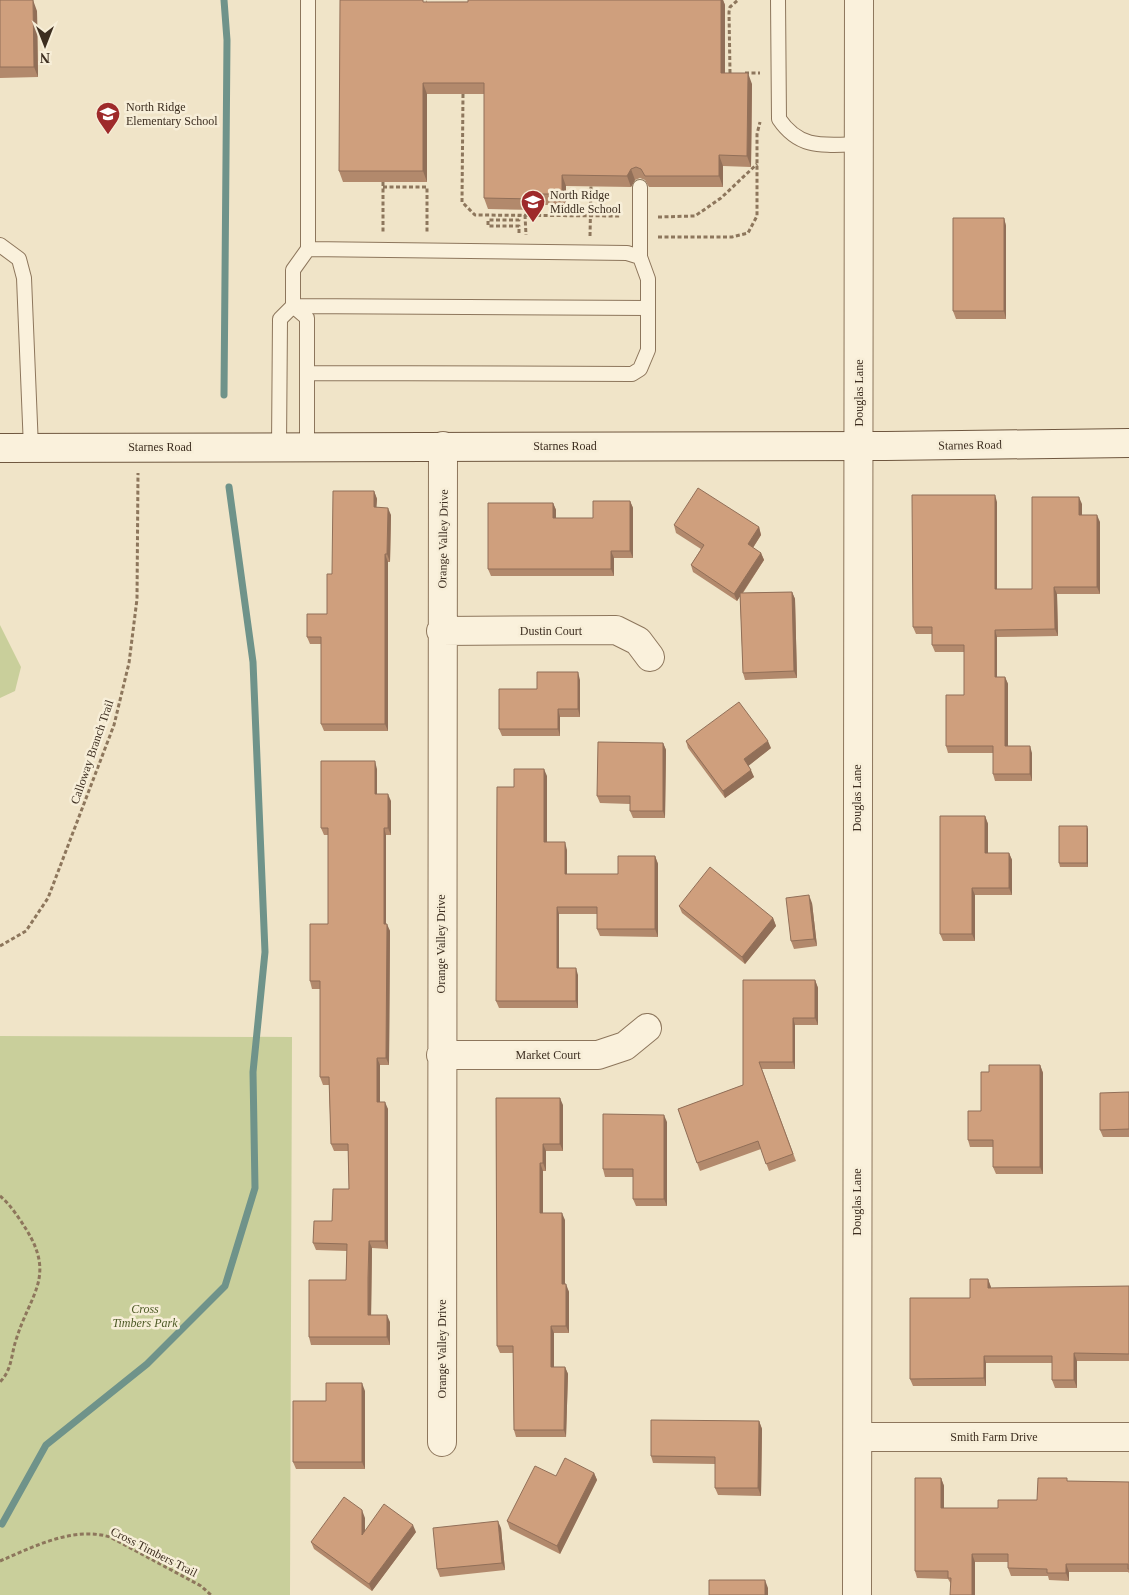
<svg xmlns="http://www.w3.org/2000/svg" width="1129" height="1595" font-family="Georgia,serif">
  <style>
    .green { fill: #c9cf9b }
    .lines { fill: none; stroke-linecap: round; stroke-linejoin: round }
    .stream { stroke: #6f938a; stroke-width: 7 }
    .service-casing { stroke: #8d765c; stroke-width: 16 }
    .minor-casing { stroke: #8d765c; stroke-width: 30 }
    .tertiary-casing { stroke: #8d765c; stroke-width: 30 }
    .secondary-casing { stroke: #6f573f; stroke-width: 30 }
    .path { stroke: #8d765c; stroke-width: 3; stroke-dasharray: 4 2.5; stroke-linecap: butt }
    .service { stroke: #faf1dc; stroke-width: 14 }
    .minor { stroke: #faf1dc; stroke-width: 28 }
    .tertiary { stroke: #faf1dc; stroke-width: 28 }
    .secondary { stroke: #faf1dc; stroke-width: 28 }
    .wall { fill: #b2896c }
    .shaded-wall { fill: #916f58 }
    .building { fill: #cf9f7d; stroke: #916f58 }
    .labels { text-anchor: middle; stroke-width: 5; stroke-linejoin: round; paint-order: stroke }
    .poi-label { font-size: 12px; fill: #3d2e20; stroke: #f7eed8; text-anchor: start }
    .street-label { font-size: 12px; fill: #3d2e20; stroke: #f7eed8 }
    .park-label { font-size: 12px; font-style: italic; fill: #4d5a26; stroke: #f7eed8 }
  </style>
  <rect width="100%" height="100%" fill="#f0e4c8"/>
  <path class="green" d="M0 625 21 667 15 691 0 698Z
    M0 1036 292 1037 290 1595H0Z"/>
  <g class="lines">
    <path class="stream" d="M224 395 227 40 224 0
      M2 1524 46 1445 147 1364 225 1286 255 1188 253 1072 265 952 253 662 229 487"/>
    <defs>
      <path id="service" d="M308 0V249L293 270V306L648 308
        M778 0 779 119C800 150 824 145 859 144
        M640 187V257
        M0 245 19 259 24 278 31 448
        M307 373 632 374 640 369 648 350V279L640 257 627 253 308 249
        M279 446 280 319 293 306 307 318V446"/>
      <path id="minor" d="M441 631 616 630 638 641 650 657
        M441 1055H598L625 1046 647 1028
        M858 1437H1129
        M442 1442 443 446"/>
      <path id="tertiary" d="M857 1595 859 0"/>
      <path id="secondary" d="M0 448 886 446 1129 443"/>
    </defs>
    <use href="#service" class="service-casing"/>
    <use href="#minor" class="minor-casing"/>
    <use href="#tertiary" class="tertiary-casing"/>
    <use href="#secondary" class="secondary-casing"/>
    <path class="path" d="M730 73 729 12 730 7 738 0
      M745 73H760
      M463 94 462 202 475 215 621 216
      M383 182V232
      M383 187H427V232
      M525 215 526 235
      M658 217 695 216 721 198 757 164
      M519 233V226H488V220H519V215
      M590 236 591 186
      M658 237H732L748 233 757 216V134L760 122
      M0 946 26 931 48 898 114 725 129 663 137 599 138 473
      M0 1196C10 1204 19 1218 26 1229 56 1277 30 1294 16 1340 11 1355 12 1370 0 1382
      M0 1561C33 1547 73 1526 110 1537L201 1586 211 1595"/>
    <use href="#service" class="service"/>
    <use href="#minor" class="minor"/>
    <use href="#tertiary" class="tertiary"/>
    <use href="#secondary" class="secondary"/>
  </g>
  <path class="wall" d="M0 0 37 11 38 77 0 78Z
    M427 0V2L723 0 725 5V73L752 84 751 167 723 166V187H649L645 180 640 178 635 180 631 187 566 186V205H537V210L488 209 484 198V94H427V182H343L339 171Z
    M1004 218 1006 226V319H956L953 311Z
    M374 491 377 499 376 507 391 515 390 562H388V731H324L321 724V644H310L307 637 327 614Z
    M630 501 633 508V558H614V576H491L488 569 553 503 556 510V518H593Z
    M997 502V589H1032L1082 504V515L1100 522V594H1057L1058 636 997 637V677H1005L1008 684V746L1032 753V781H995L993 774V753H948L946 746 964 695V652H935L932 645V634H916L913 627Z
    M674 525 759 527 761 535 753 548 761 553 764 560 743 593 792 592 795 599 797 678 745 680 743 673 740 596 737 601 693 572 691 565 701 549 676 533Z
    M580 680V717H560V736H502L499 729 537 689Z
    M686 741 771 748 748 766 754 777 725 798 688 748Z
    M663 743 666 750 665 818H633L630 811V804L600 803 597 796Z
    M377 769V794L391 801V835H386V924L390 931 389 1065H380V1102L388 1109V1249L372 1248 371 1315 390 1322V1345H311L309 1337 346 1280 347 1251 316 1250 313 1243 332 1221 349 1189 348 1151H334L331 1144 329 1085H323L320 1077V989H312L310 981 328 924V835H324L321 828Z
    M547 776V842L567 850V874H618L655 856 658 864V937L600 936 597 929V914H559V968L578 975V1008H499L496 1001 514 787Z
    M985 816 988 824V853H1009L1012 860V895H975V941H943L940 934Z
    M1088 829V867H1060L1059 863Z
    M812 903 817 946 794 949 791 941Z
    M679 906 773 918 776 926 745 964 682 913Z
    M815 980 818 988V1025H795V1069H762L796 1161 769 1171 761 1149 700 1171 678 1109 743 1085Z
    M1040 1065 1043 1073V1174H996L993 1167V1147H970L968 1140 981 1111Z
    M1129 1092V1137H1103L1100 1130Z
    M496 1098 563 1105V1151H546V1171H543V1213L565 1220V1284L569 1292V1333H554V1367H565L568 1374 566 1437H516L514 1430 513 1353H500L497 1346Z
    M667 1122V1206H636L633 1199V1177H605L603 1169Z
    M988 1279 991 1288 1129 1286V1361H1077V1388H1055L1052 1380V1363H986V1386H913L910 1379 970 1298Z
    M365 1391V1469H296L293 1462Z
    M759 1421 762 1429 761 1496 718 1495 715 1488V1464L653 1463 651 1456Z
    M594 1473 597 1480 560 1554 510 1529 507 1521 556 1476Z
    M941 1478 944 1486V1508H998L1037 1500 1068 1481 1129 1482V1573L1128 1572H1069V1581L1049 1580 1048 1576H1011L1008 1568V1562H975L951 1584 948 1579 917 1578 915 1571Z
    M365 1518V1531L416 1532 372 1591 314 1549 311 1542Z
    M501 1528 505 1570 440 1577 437 1569Z"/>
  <path class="shaded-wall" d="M33 0 37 11 38 77 34 67Z
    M721 0H723L725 5V84L721 73Z
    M748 73 752 84 751 167 747 156Z
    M423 83 427 94V182L423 171Z
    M719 155 723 166V187L719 176Z
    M631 169 635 180 631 187 627 176Z
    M562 175 566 186V205L562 194Z
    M533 194 537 205V210L533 199Z
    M1004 218 1006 226V319L1004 311Z
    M374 491 377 499 376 515 374 507Z
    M995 495 997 502V596L995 589Z
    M1079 497 1082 504V522L1079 515Z
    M630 501 633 508V558L630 551Z
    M553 503 556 510V526L553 518Z
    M388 508 391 515 390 562 387 554Z
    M1097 515 1100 522V594L1097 587Z
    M759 527 761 535 750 552 748 544Z
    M611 551 614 558V576L611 569Z
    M761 553 764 560 737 601 734 594Z
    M385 554 388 562V731L385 724Z
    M1054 587 1057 594 1058 636 1055 629Z
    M792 592 795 599 797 678 794 671Z
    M995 630 997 637V684L995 677Z
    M578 672 580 680V717L578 709Z
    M1005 677 1008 684V753L1005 746Z
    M558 709 560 717V736L558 729Z
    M768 741 771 748 747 767 744 759Z
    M663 743 666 750 665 818 663 811Z
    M1030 746 1032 753V781L1030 774Z
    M375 761 377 769V801L375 794Z
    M544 769 547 776V850L544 842Z
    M751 770 754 777 725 798 723 791Z
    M388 794 391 801V835L388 828Z
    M985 816 988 824V860L985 853Z
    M1087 826 1088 829V867L1087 863Z
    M384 828 386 835V931L384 924Z
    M565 842 567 850V882L565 874Z
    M1009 853 1012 860V895L1009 888Z
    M655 856 658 864V937L655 929Z
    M972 888 975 895V941L972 934Z
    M809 895 812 903 817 946 814 939Z
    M557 907 559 914V975L557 968Z
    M773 918 776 926 745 964 742 957Z
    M387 924 390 931 389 1065 386 1058Z
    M576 968 578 975V1008L576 1001Z
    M815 980 818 988V1025L815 1018Z
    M793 1018 795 1025V1069L793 1062Z
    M377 1058 380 1065V1109L377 1102Z
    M1040 1065 1043 1073V1174L1040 1167Z
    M560 1098 563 1105V1151L560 1144Z
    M385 1102 388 1109V1249L385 1241Z
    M664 1115 667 1122V1206L664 1199Z
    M543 1144 546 1151V1171L543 1163Z
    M540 1163 543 1171V1220L540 1213Z
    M562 1213 565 1220V1292L562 1284Z
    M369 1241 372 1248 371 1322 368 1315Z
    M988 1279 991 1287V1296L988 1288Z
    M566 1284 569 1292V1333L566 1326Z
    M387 1315 390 1322V1345L387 1337Z
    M551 1326 554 1333V1374L551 1367Z
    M1074 1353 1077 1361V1388L1074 1380Z
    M984 1356 986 1363V1386L984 1378Z
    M565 1367 568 1374 566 1437 564 1430Z
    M362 1383 365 1391V1469L362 1462Z
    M759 1421 762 1429 761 1496 758 1488Z
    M594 1473 597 1480 560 1554 557 1546Z
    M941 1478 944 1486V1515L941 1508Z
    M362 1510 365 1518V1542L362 1535Z
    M498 1521 501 1528 505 1570 502 1563Z
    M413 1525 416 1532 372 1591 369 1584Z
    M972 1554 975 1562V1595H972Z
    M1066 1564 1069 1572V1581L1066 1573Z
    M765 1580 768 1588V1595H765Z"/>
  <path class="building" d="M0 0H33L34 67H0Z
    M340 0H423V2H468V0H721V73H748L747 156 719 155V176H645L641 169 636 167 631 169 627 176 562 175V194H533V199L484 198V83H423V171H339Z
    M953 218H1004V311H953Z
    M698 488 759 527 748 544 761 553 734 594 691 565 704 545 674 525Z
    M333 491H374V507L388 508 387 554H385V724H321V637H307V614H327V574H332Z
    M912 495H995V589H1032V497H1079V515H1097V587H1054L1055 629 995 630V677H1005V746H1030V774H993V746H946V695H964V645H932V627H913Z
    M593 501H630V551H611V569H488V503H553V518H593Z
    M792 592 794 671 743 673 740 593Z
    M537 672H578V709H558V729H499V689H537Z
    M739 702 768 741 744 759 751 770 723 791 686 741Z
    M598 742 663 743V811H630V796H597Z
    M321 761H375V794H388V828H384V924H387L386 1058H377V1102H385V1241H369L368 1278V1315H387V1337H309V1280H346L347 1244 313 1243 314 1221H332L333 1189H349L348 1144H331L329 1077H320V981H310V924H328V828H321Z
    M514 769H544V842H565V874H618V856H655V929H597V907H557V968H576V1001H496L497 787H514Z
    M940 816H985V853H1009V888H972V934H940Z
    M1059 826H1087V863H1059Z
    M710 867 773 918 742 957 679 906Z
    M809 895 814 939 791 941 786 898Z
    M743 980H815V1018H793V1062H759L793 1154 766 1164 758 1141 697 1163 678 1109 743 1085Z
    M989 1065H1040V1167H993V1140H968V1111H981V1072H989Z
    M1129 1092V1129L1100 1130V1093Z
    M496 1098H560V1144H543V1163H540V1213H562V1284H566V1326H551V1367H565L564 1430H514L513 1346H497Z
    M603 1114 664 1115V1199H633V1169H603Z
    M970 1279H988V1288L1129 1286V1354L1074 1353V1380H1052V1356H984V1378L910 1379V1298H970Z
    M326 1383H362V1462H293V1401H326Z
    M651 1420 759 1421 758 1488H715V1457L651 1456Z
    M565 1458 594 1473 557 1546 507 1521 535 1466 556 1476Z
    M915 1478H941V1508H998V1500H1037L1038 1478H1067V1481L1129 1482V1569H1128V1564H1066V1573H1047V1569L1008 1568V1554H972V1595H950L951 1578H948V1571H915Z
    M344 1497 362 1510V1535L384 1504 413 1525 369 1584 311 1542Z
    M498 1521 502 1563 437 1569 433 1528Z
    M709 1580H765V1595H709Z"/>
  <defs>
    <symbol id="school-pin" viewBox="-11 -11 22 30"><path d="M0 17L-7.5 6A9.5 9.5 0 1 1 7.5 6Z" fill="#9e2a2b" stroke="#f7eed8"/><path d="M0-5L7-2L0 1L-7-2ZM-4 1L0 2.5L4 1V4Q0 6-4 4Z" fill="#fff"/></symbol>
  </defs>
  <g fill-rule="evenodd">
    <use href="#school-pin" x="94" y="100" width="28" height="38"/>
    <use href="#school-pin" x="519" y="188" width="28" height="38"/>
  </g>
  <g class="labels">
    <g class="poi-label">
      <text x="126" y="111">North Ridge<tspan x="126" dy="14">Elementary School</tspan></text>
      <text x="550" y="199">North Ridge<tspan x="550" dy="14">Middle School</tspan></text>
    </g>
    <g class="street-label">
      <text transform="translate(859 393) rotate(-90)" y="4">Douglas Lane</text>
      <text transform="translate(970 445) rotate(-1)" y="4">Starnes Road</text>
      <text x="565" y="450">Starnes Road</text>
      <text x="160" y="451">Starnes Road</text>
      <text transform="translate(443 539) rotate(-89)" y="4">Orange Valley Drive</text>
      <text x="551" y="635">Dustin Court</text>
      <text transform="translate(92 752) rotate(-71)" y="4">Calloway Branch Trail</text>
      <text transform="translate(857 798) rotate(-90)" y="4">Douglas Lane</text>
      <text transform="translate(441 944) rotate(-90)" y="4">Orange Valley Drive</text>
      <text x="548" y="1059">Market Court</text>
      <text transform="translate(857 1202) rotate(-90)" y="4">Douglas Lane</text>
      <text transform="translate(442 1349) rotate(-90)" y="4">Orange Valley Drive</text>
      <text x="994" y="1441">Smith Farm Drive</text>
      <text transform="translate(154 1552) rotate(27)" y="4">Cross Timbers Trail</text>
    </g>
    <g class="park-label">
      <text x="145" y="1313">Cross<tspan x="145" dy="14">Timbers Park</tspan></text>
    </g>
  </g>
  <g transform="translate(45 45) rotate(180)" stroke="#f7eed8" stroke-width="4" paint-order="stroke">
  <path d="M0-4L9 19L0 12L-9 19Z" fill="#3d2e20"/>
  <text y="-8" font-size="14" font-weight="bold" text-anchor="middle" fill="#3d2e20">N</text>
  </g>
</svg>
